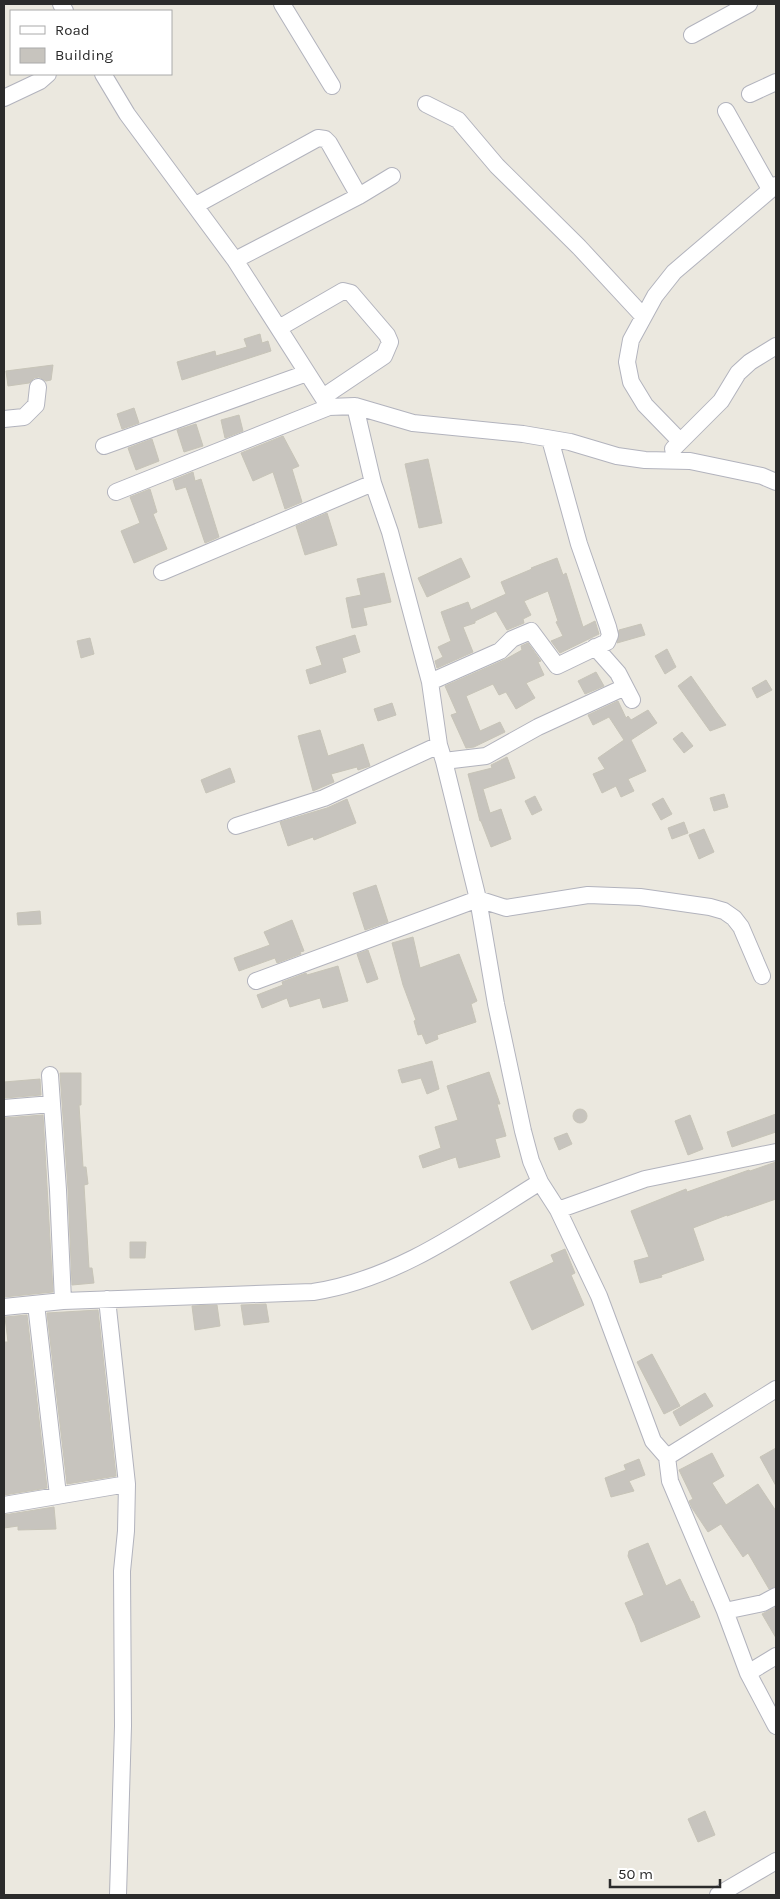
<svg xmlns="http://www.w3.org/2000/svg" width="780" height="1899" font-family="Karla,sans-serif">
  <style>
    .building { fill: #c7c4be; stroke: #c7c4b8 }
    .lines { fill: none; stroke-linecap: round; stroke-linejoin: round }
    .minor-casing { stroke: #b2b3bd; stroke-width: 18 }
    .minor { stroke: #fff; stroke-width: 16 }
  </style>
  <rect width="100%" height="100%" fill="#ebe8df"/>
  <path class="building" d="M260 334 262 343 268 341 271 351 182 380 177 362 215 351 216 356 247 347 244 339Z
    M53 365 51 380 46 381 39 377 34 378 29 383 8 386 6 371Z
    M134 408 139 423 122 429 117 414Z
    M239 415 243 431 225 438 221 420Z
    M196 424 203 446 184 452 177 430Z
    M283 436 299 466 292 469 302 502 285 509 273 472 253 481 241 453Z
    M152 439 159 461 136 470 128 448Z
    M428 459 442 523 419 528 405 464Z
    M193 472 195 481 201 479 219 537 205 543 186 487 176 490 173 480Z
    M150 489 157 512 153 514 167 549 134 563 121 531 140 523 130 497Z
    M327 513 337 545 305 555 296 526Z
    M461 558 470 577 427 597 418 578Z
    M557 558 563 575 566 573 583 627 595 621 599 634 560 653 551 641 563 636 556 622 558 621 548 591 524 601 531 615 523 619 524 623 507 630 496 611 475 621V623L463 627 473 652 437 668 435 661 443 657 438 647 451 641 441 612 468 602 471 610 506 594 501 582 532 569 531 568Z
    M384 573 391 602 363 608 367 625 352 628 346 598 361 595 357 579Z
    M641 624 645 635 617 643 619 630Z
    M355 635 360 652 342 658 346 672 310 684 306 670 322 665 316 647Z
    M90 638 94 654 81 658 77 641Z
    M528 643 541 661 538 662 544 675 526 683 535 698 516 709 506 692 499 695 493 684 466 696 480 731 500 722 505 732 474 747 466 748 451 715 457 713 445 686 504 660 522 650 521 646Z
    M667 649 676 667 665 674 655 656Z
    M596 672 604 686 585 694 578 681Z
    M691 676 717 713 726 725 710 731 678 686Z
    M766 680 772 690 757 698 752 688Z
    M618 701 626 718 628 716 631 720 648 710 657 723 631 740 646 771 628 779 634 791 621 797 616 786 602 793 593 774 605 769 598 758 624 740 609 717 593 725 588 715Z
    M392 703 396 715 378 721 374 709Z
    M320 730 328 756 363 744 370 766 358 770 357 767 331 774 334 782 313 791 298 736Z
    M682 732 693 746 684 753 673 739Z
    M507 757 515 778 483 789 490 813 501 809 511 839 491 847 481 821H480L468 774 492 768 491 765Z
    M230 768 235 782 206 793 201 780Z
    M724 794 728 807 714 811 710 798Z
    M535 796 542 810 532 815 525 801Z
    M663 798 672 814 661 820 652 804Z
    M347 799 356 823 314 840 313 837 288 846 280 822 327 808Z
    M684 822 688 833 672 839 668 828Z
    M704 829 714 852 699 859 689 835Z
    M376 885 388 922 365 930 353 893Z
    M40 911 41 924 18 925 17 913Z
    M292 920 304 951 300 952 301 954 277 963 275 958 239 971 234 958 270 945 264 932Z
    M413 937 420 968 459 954 477 1001 471 1004 476 1022 437 1035 438 1039 426 1044 422 1034 418 1035 414 1021 416 1020 403 985 392 943Z
    M368 950 378 979 367 983 357 954Z
    M338 966 348 1001 323 1008 320 998 290 1007 287 998 262 1008 257 995 283 985 282 982 306 973 307 975Z
    M432 1061 439 1089 427 1094 421 1078 402 1083 398 1070Z
    M489 1072 500 1104H497L506 1136 495 1139 500 1157 459 1168 456 1157 423 1168 419 1156 441 1148 435 1127 458 1120 447 1086Z
    M60 1073H81V1105H79L83 1167H86L88 1184 84 1185 89 1268H92L94 1283 72 1285 68 1189Z
    M40 1079 41 1095 5 1098 4 1082Z
    M573 1116a7 7 0 1 1 14 0a7 7 0 1 1-14 0Z
    M776 1114V1132L732 1147 727 1132Z
    M43 1115 53 1292 4 1297V1118Z
    M690 1115 703 1149 688 1155 675 1121Z
    M567 1133 572 1144 559 1150 554 1138Z
    M776 1162V1199L727 1216V1215L693 1228 704 1260 661 1275 662 1277 640 1283 634 1261 649 1257 631 1211 686 1189 687 1192 749 1170 750 1171Z
    M130 1242H146L145 1258H130Z
    M565 1249 575 1273 571 1275 584 1305 532 1330 510 1282 554 1262 551 1255Z
    M266 1304 269 1322 244 1325 241 1305Z
    M217 1305 220 1326 195 1330 192 1306Z
    M98 1310 116 1476 67 1484 47 1313Z
    M27 1315 47 1488 4 1495V1342H8L5 1317Z
    M652 1354 680 1406 664 1414 637 1362Z
    M705 1393 713 1406 680 1426 673 1412Z
    M776 1448V1486L760 1457Z
    M712 1453 724 1476 712 1483 726 1505 758 1484 776 1511V1586L769 1589 748 1553 743 1557 721 1524 708 1532 692 1508 689 1501 693 1499 679 1470Z
    M639 1459 645 1475 629 1481 634 1491 611 1497 605 1478 626 1470 624 1465Z
    M54 1507 56 1529 18 1530V1526L4 1528V1515Z
    M648 1543 666 1586 680 1579 691 1602 693 1601 700 1617 641 1642 635 1625 625 1603 644 1595 628 1556 629 1551Z
    M776 1607V1638L762 1614Z
    M705 1811 715 1835 698 1842 688 1819Z"/>
  <g class="lines">
    <defs>
      <path id="minor" d="M61 4 65 11
        M282 4 332 86
        M692 35 749 4
        M103 74 127 114 235 260 329 407 355 406 373 483 390 532 430 682 439 745 444 761 478 899 496 1004 523 1131 531 1161 540 1182 558 1210 599 1296 653 1441 667 1457 670 1481 725 1611 748 1673 776 1726
        M750 94 776 82
        M4 98 40 81 48 74
        M426 104 458 120 497 166 579 247 643 316
        M726 111 770 189
        M196 205 318 138 325 139 329 143 359 196
        M235 260 359 196 392 176
        M279 328 343 291 351 293 387 335 390 342 384 356 323 397
        M355 406 413 423 523 434 570 442 617 456 645 460 690 461 762 476 776 482
        M4 419 24 417 36 405 38 387
        M680 441 645 405 631 382 627 362 631 340 655 296 674 272 776 185
        M104 446 307 373
        M673 449 721 401 738 373 750 362 776 346
        M116 492 329 407
        M162 572 373 483
        M595 647 618 673 632 700
        M430 682 500 651 512 639 531 631 557 666 607 642 610 635 608 627 579 544 550 439
        M444 761 486 756 538 727 625 687
        M236 826 324 798 439 745
        M256 981 478 899 506 908 588 895 640 897 710 907 724 911 734 918 741 927 762 976
        M50 1075 58 1190 63 1301
        M4 1108 52 1104
        M558 1210 645 1179 776 1152
        M107 1299 127 1484 126 1531 122 1571 123 1726 118 1895
        M36 1304 58 1495
        M4 1307 63 1301 313 1292C398 1279 469 1226 540 1182
        M667 1457 776 1389
        M4 1505 127 1484
        M725 1611 763 1603 776 1596
        M748 1673 776 1656
        M718 1895 776 1861"/>
    </defs>
    <use href="#minor" class="minor-casing"/>
    <use href="#minor" class="minor"/>
  </g>
  <rect width="780" height="1899" fill="none" stroke="#2b2b2b" stroke-width="10"/>
  <rect x="10" y="10" width="162" height="65" fill="#ffffff" stroke="#aaaaaa"/>
  <rect x="20" y="26" width="25" height="8" fill="#ffffff" stroke="#aaaaaa"/>
  <text x="55" y="35" font-size="15" fill="#2b2b2b">Road</text>
  <rect x="20" y="48" width="25" height="15" fill="#c7c4be" stroke="#aaaaaa"/>
  <text x="55" y="60" font-size="15" fill="#2b2b2b">Building</text>
  <path d="M610 1879v8h110v-8" fill="none" stroke="#2b2b2b" stroke-width="2.5"/>
  <text x="618" y="1879" font-size="15" fill="#2b2b2b" stroke="#ffffff" stroke-width="4" paint-order="stroke">50 m</text>
</svg>
